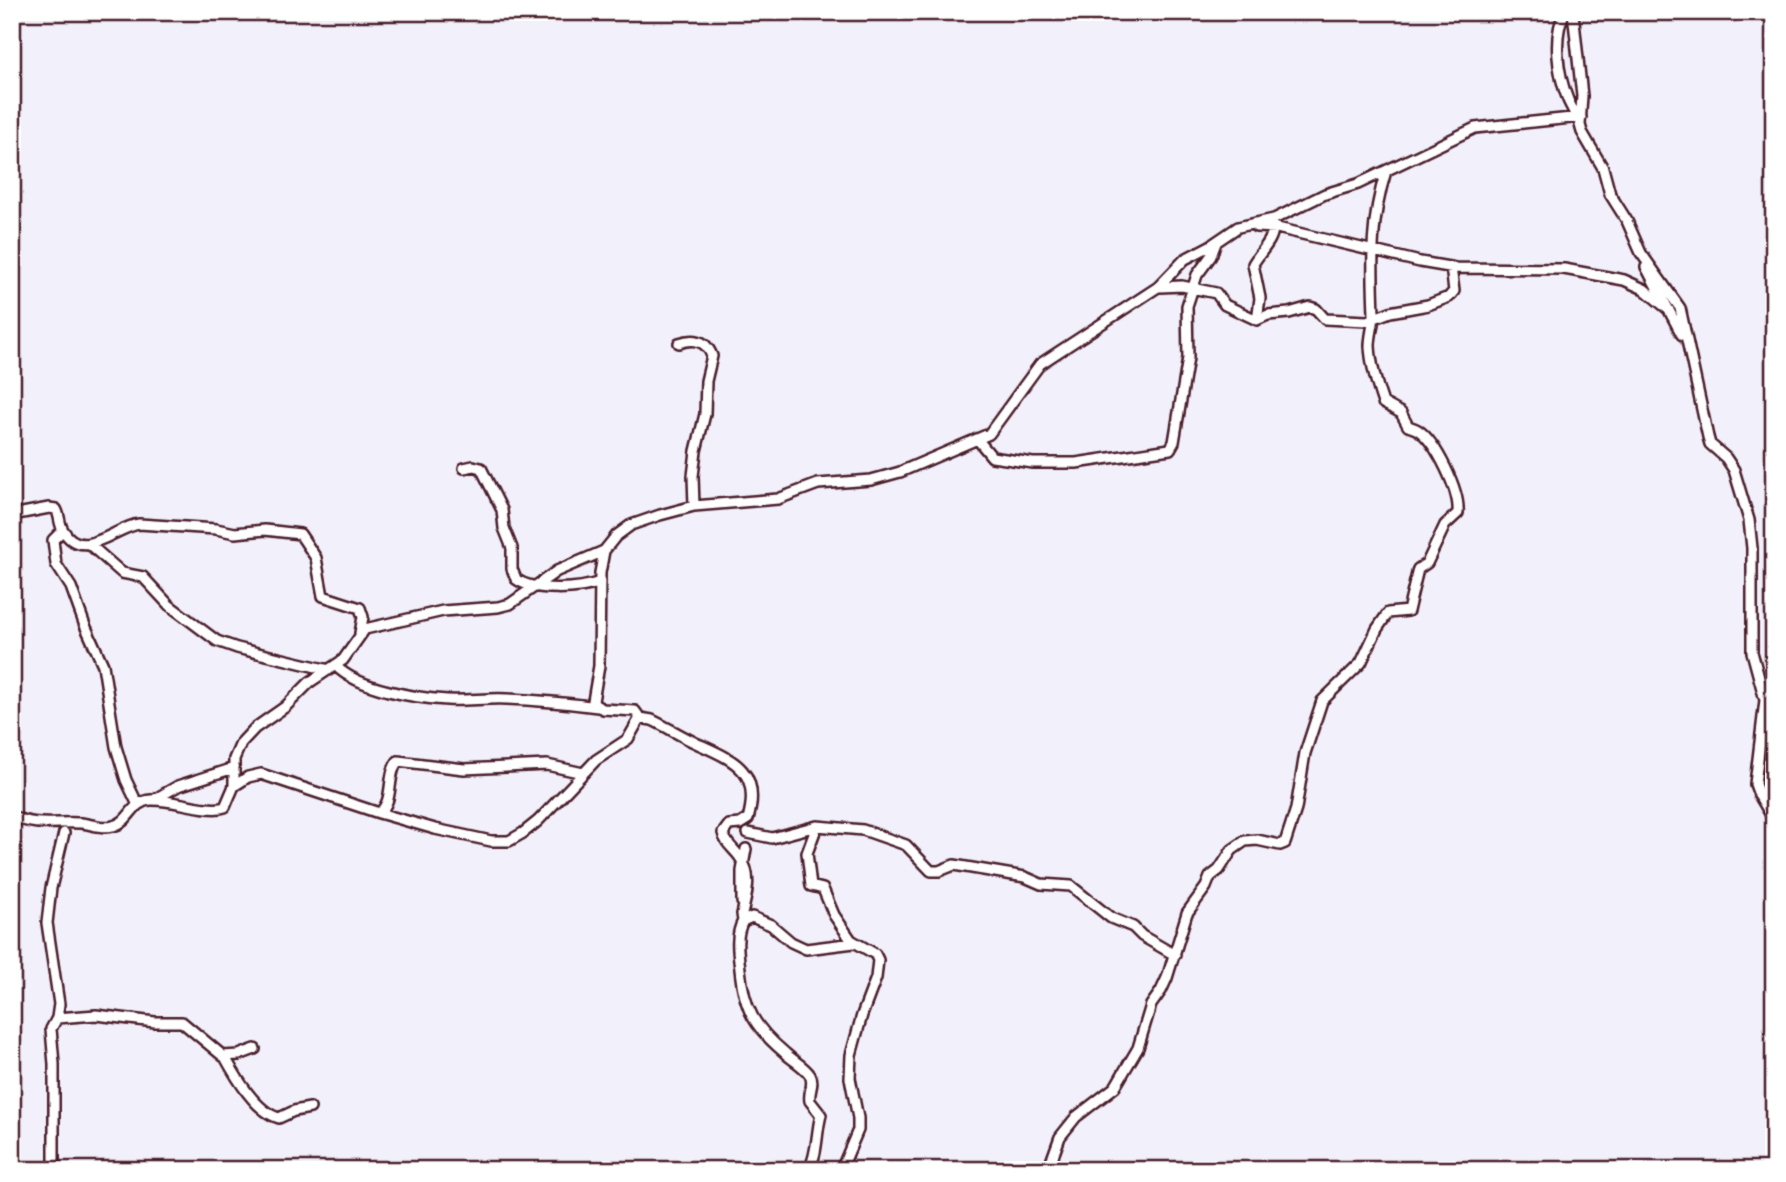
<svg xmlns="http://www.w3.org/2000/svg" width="1786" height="1182" font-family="'Indie Flower',sans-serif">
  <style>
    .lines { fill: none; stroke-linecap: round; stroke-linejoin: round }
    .minor-casing { stroke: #4a1f2b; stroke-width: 14 }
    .minor { stroke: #fff; stroke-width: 9 }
  </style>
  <rect width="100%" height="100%" fill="#f2f1fb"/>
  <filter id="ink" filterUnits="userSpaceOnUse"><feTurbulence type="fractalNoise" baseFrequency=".0143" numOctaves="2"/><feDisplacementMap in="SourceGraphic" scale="14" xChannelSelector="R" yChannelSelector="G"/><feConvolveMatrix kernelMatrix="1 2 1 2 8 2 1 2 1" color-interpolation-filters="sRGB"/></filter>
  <g filter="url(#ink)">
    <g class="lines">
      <defs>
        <path id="minor" d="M1565 12C1552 36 1558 75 1568 100 1571 107 1575 113 1578 120
          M1573 12 1582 96 1580 125 1582 132 1603 168 1610 194 1627 221 1641 253 1680 308 1708 437 1710 444 1726 458 1734 470 1749 520 1752 548V652L1765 700 1755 784 1759 795 1774 820
          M1256 227 1277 228 1420 262 1455 268 1564 269 1624 280 1644 289 1669 310
          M1646 267 1682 335
          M1160 287 1182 286 1216 293 1225 305 1257 320 1268 315 1289 313 1310 307 1316 309 1325 319 1367 321 1390 312 1428 305 1449 297 1454 291 1451 267
          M1257 320 1260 298 1253 264C1261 250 1274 241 1273 225
          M679 343C694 338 706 340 712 356L706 381 705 414 696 451 693 476 694 506
          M978 440 992 457 1033 463H1076L1170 449 1174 442 1188 358 1187 306 1197 275 1211 256 1216 243
          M464 468 473 466 481 468 502 510 504 528 512 548V569L516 579C533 592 580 590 600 582
          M12 515 49 508 56 509C60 515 59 524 63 530 82 563 115 527 139 524L216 529 235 533 265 530 300 534 316 558 323 596 360 608 363 617 360 633
          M63 530 53 540 56 564 71 587 84 623 103 665 116 747 126 780 137 803
          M89 544 122 573 143 577 169 605 217 641 237 648 329 670
          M604 551 600 573 599 666 593 701 595 705 603 709 635 711 640 718
          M336 666C358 689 416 698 447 700 467 701 487 698 507 699 537 700 567 703 598 707
          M234 786 248 777 261 774 379 813C395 801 386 775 398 761L464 769 547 765 583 773
          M155 799 178 786 234 768
          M379 813 435 829 491 841H509L523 833 538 821 596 760 628 739 640 718 652 720C667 727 681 736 696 743 733 760 762 770 748 819L740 824 729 825 723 833C725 843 733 848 739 856 753 874 747 893 742 914L743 921
          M12 816C38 828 55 821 81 823 91 824 103 829 113 826 131 822 131 801 151 800 173 799 208 813 225 807L234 786V759L241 743 255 728 285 707 310 682 343 660 365 629 443 611 498 607 510 604 557 571 604 551 616 536 631 525 660 515 694 506 778 499 818 484 871 480 900 472 989 434 1040 364 1158 287 1185 259 1210 246 1238 227 1274 219 1325 194 1358 184 1475 128 1581 117
          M817 826 807 853 811 886 823 889 834 915 851 940 875 954 878 960 876 978 862 1015 851 1055 850 1078 858 1118V1130L841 1170
          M748 833 772 838 817 826 863 830 906 845 931 871H939L954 865 1025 877 1041 884 1071 886 1111 918 1133 927 1142 936 1175 955
          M742 902V871L746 849
          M57 1018 96 1015 155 1022H182L223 1056 239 1055 255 1049
          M225 1057C236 1077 256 1112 279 1118L294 1111 310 1108
          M54 1170V1064L51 1029 57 1018 59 1004 47 923 51 888 64 833
          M809 1170C818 1153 816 1133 821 1115L810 1101C808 1091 815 1084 810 1075 804 1066 792 1060 785 1053 754 1027 744 1009 740 969 738 953 735 935 743 921L752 917 771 925 791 942 806 949 854 943
          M1048 1170 1060 1137 1076 1117 1115 1087 1138 1048 1151 1005 1161 991 1167 978 1187 913 1206 887 1210 877 1219 870 1232 850 1245 841 1257 840 1280 845 1285 843 1296 809 1305 753 1322 701 1361 663 1377 629 1388 613 1408 611 1418 569 1427 563 1445 525 1458 513C1460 491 1436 442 1418 430 1415 428 1411 427 1408 426L1401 413 1383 403C1376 383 1371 366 1370 346 1370 335 1374 324 1374 314 1372 260 1370 223 1386 171"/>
      </defs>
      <use href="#minor" class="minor-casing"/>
      <use href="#minor" class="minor"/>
    </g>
  </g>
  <rect width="1786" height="1182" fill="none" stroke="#fff" stroke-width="42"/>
  <rect x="21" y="21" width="1744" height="1140" fill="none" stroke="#4a1f2b" stroke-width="2.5" filter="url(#ink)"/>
</svg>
